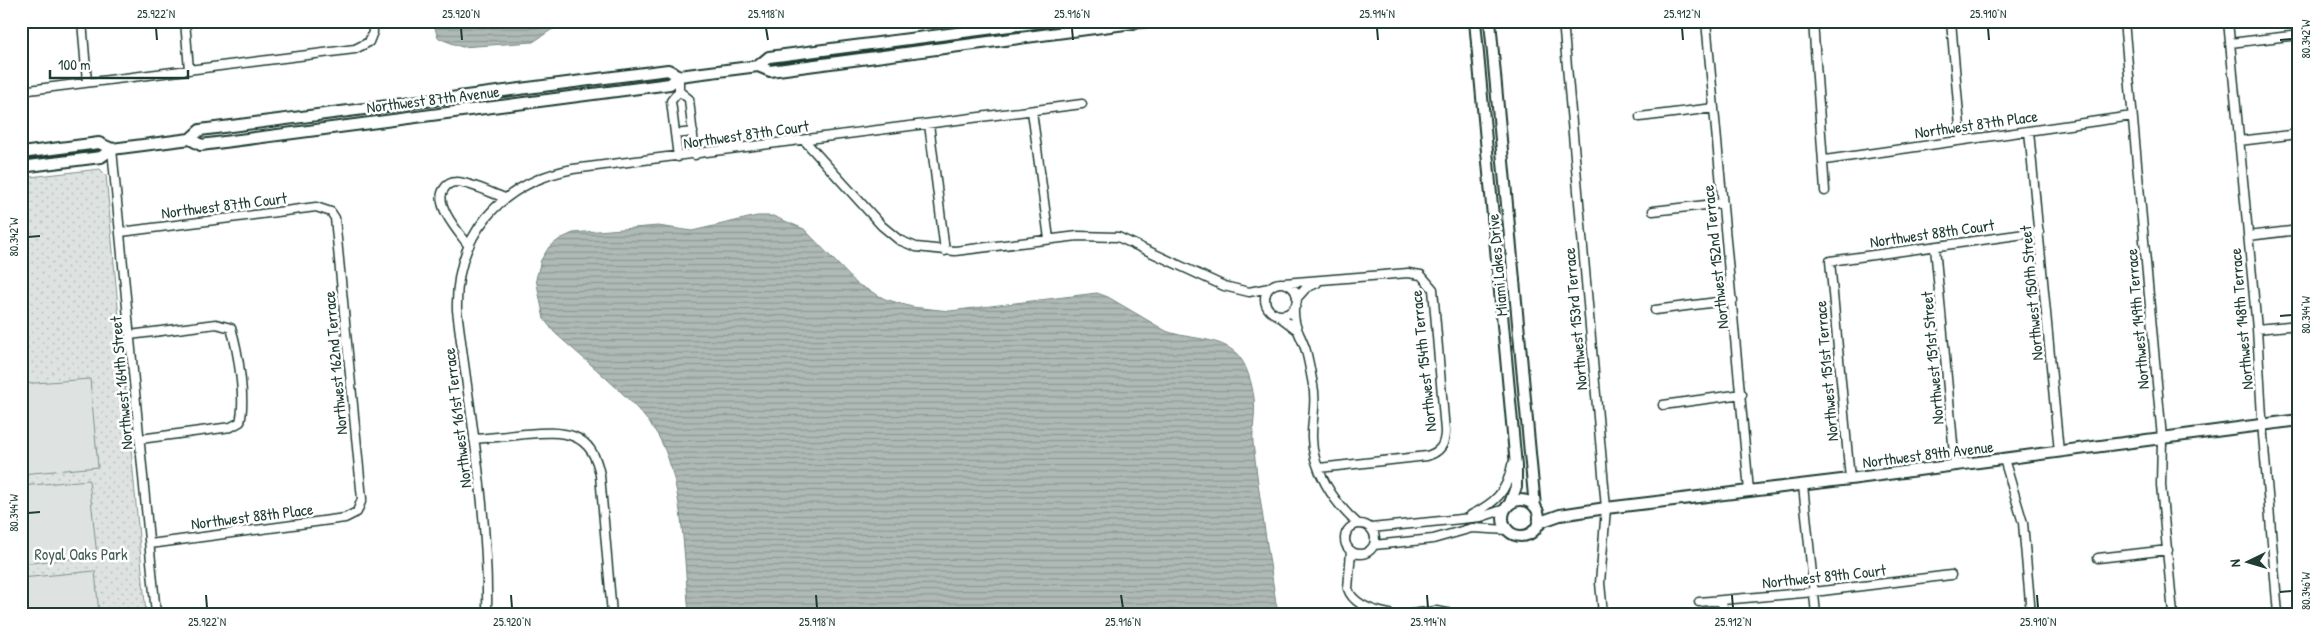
<svg xmlns="http://www.w3.org/2000/svg" width="2320" height="635" font-family="'Patrick Hand',sans-serif">
  <style>
    .park { fill: url(#park-dots); stroke: #7e908b }
    .garden { fill: #dee3e2; stroke: #7e908b }
    .water { fill: url(#water-rules); stroke: #758883 }
    .lines { fill: none; stroke-linecap: round; stroke-linejoin: round }
    .minor-casing { stroke: #1f3d34; stroke-width: 11 }
    .tertiary-casing { stroke: #1f3d34; stroke-width: 14 }
    .minor { stroke: #fff; stroke-width: 8 }
    .tertiary { stroke: #fff; stroke-width: 10 }
    .ticks { fill: none; stroke: #1f3d34; stroke-width: 2 }
    .labels { text-anchor: middle; stroke-width: 5; stroke-linejoin: round; paint-order: stroke }
    .street-label { font-size: 16px; fill: #1f3d34; stroke: #fff }
    .park-label { font-size: 16px; fill: #455e57; stroke: #fff }
    .neatline { fill: none; stroke: #1f3d34; stroke-width: 2 }
    .ticks-label { font-size: 12px; text-anchor: middle; fill: #1f3d34 }
  </style>
  <defs>
    <pattern id="park-dots" width="8" height="8" patternUnits="userSpaceOnUse" patternTransform="scale(1.25)"><rect width="8" height="8" fill="#dee3e2"/><path d="M2 2h.1M6 6h.1" fill="none" stroke="#bec4c2" stroke-width="1.8" stroke-linecap="round"/></pattern>
    <pattern id="water-rules" width="6" height="5" patternUnits="userSpaceOnUse" patternTransform="scale(1.25)"><rect width="6" height="5" fill="#afbab7"/><path d="M0 2.5h6" fill="none" stroke="#8e9896"/></pattern>
  </defs>
  <rect width="100%" height="100%" fill="#fff"/>
  <filter id="ink" filterUnits="userSpaceOnUse"><feTurbulence type="fractalNoise" baseFrequency=".02" numOctaves="2"/><feDisplacementMap in="SourceGraphic" scale="10" xChannelSelector="R" yChannelSelector="G"/><feConvolveMatrix kernelMatrix="1 2 1 2 8 2 1 2 1" color-interpolation-filters="sRGB"/></filter>
  <g filter="url(#ink)">
    <path class="park" d="M100 169 106 175 146 614H21V178Z"/>
    <path class="garden" d="M90 379 98 467 21 474V384Z
      M89 480 97 556 21 564V486Z
      M95 571 99 614H21V578Z"/>
    <path class="water" d="M433 21H611L568 23 551 30 533 42 462 47 438 38Z
      M757 216H773L804 229 857 284 885 299 912 307 950 311 1097 293 1108 297 1166 331C1189 340 1220 336 1238 355 1247 365 1252 384 1254 398 1256 413 1252 428 1253 443 1259 497 1268 550 1276 603L1280 614H689C684 561 684 488 661 441 644 406 584 360 554 332L544 319 536 279 541 260 549 247 560 239 573 233 658 226 692 231Z"/>
    <g class="lines">
      <defs>
        <path id="minor" d="M82 21 87 82
          M185 21 189 70
          M1563 21 1606 508 1600 583 1603 614
          M1706 21 1749 491
          M1813 21 1825 191
          M1951 21 1961 139
          M2124 21 2162 438 2161 485 2173 614
          M2228 21 2257 329 2263 435 2278 614
          M2230 43 2299 35
          M21 91 355 49 369 42 373 32 372 21
          M679 91 689 99 695 155
          M1032 111 1049 239
          M1640 117 1714 108
          M929 124 945 251
          M2029 131 2059 452
          M675 134 693 132
          M804 140 882 226 899 240 916 247 955 251 1078 236 1118 237 1224 286 1249 292 1269 288
          M2239 141 2299 134
          M112 149 156 614
          M678 157 671 101 679 91V76
          M1825 160 2132 116
          M1653 211 1723 203
          M121 232 316 207 331 212 335 218 362 499 357 512 345 518 150 544
          M2248 236 2299 230
          M469 246C460 234 433 204 444 189 447 184 451 182 457 182 472 183 491 193 505 198
          M1935 247 1955 465
          M1284 283 1408 273 1421 275 1433 289 1445 431C1445 445 1440 452 1427 456L1319 468
          M1265 299a16 16 0 1 1 32 0a16 16 0 1 1-32 0Z
          M1297 298 1306 288 1317 283
          M1294 308C1293 328 1301 334 1306 351 1309 362 1311 374 1313 385 1317 402 1312 418 1312 435 1311 468 1334 503 1358 524
          M1655 310 1733 300
          M1276 314 1296 329
          M2257 329 2299 325
          M130 335 216 324 231 328C238 350 246 400 240 422L231 427 140 439
          M1663 405 1742 394
          M474 439C491 438 508 436 525 434 563 431 592 430 600 475L612 614
          M2004 459 2023 523 2031 614
          M1850 479 1830 261 2039 232
          M1803 485 1816 614
          M1471 515C1495 503 1507 492 1512 465
          M1345 539a15 15 0 1 1 30 0a15 15 0 1 1-30 0Z
          M1371 528 1481 517 1505 509
          M1374 545 1433 539 1472 528 1508 530
          M1351 551 1348 589C1353 604 1374 611 1389 614
          M2098 558 2168 550
          M1722 600 1723 614
          M1699 602 1814 592 1951 575
          M487 614C489 512 469 410 457 310 455 235 500 183 573 169L1082 104
          M1411 614 1436 611 1453 614"/>
        <path id="tertiary" d="M1475 21 1516 466V487L1510 503
          M1490 21 1535 507
          M758 66 770 71 1148 21
          M190 139 201 145 670 84 679 76 758 66 769 57 1050 21
          M21 153 99 143 112 149
          M21 167 101 157 112 149 190 139 200 130 668 70 679 76
          M1503 518a18 18 0 1 1 36 0a18 18 0 1 1-36 0Z
          M1537 526 1543 521 1560 515 1606 508 1850 479 2299 420"/>
      </defs>
      <use href="#minor" class="minor-casing"/>
      <use href="#tertiary" class="tertiary-casing"/>
      <use href="#minor" class="minor"/>
      <use href="#tertiary" class="tertiary"/>
    </g>
  </g>
  <path class="ticks" d="M156 28 157 40M461 28 462 40M766 28 768 40M1072 28 1073 40M1377 28 1378 40M1682 28 1683 40M1988 28 1989 40M2280 40 2292 39M28 237 40 236M2280 316 2292 315M28 513 40 512M2280 592 2292 591M206 595 207 608M511 595 512 608M816 595 817 608M1121 595 1123 608M1427 595 1428 608M1732 595 1733 608M2037 595 2038 608"/>
  <g class="labels">
    <g class="street-label">
      <text transform="translate(433 99) rotate(-7)" y="6">Northwest 87th Avenue</text>
      <text transform="translate(1976 124) rotate(-8)" y="6">Northwest 87th Place</text>
      <text transform="translate(746 134) rotate(-8)" y="6">Northwest 87th Court</text>
      <text transform="translate(224 205) rotate(-7)" y="6">Northwest 87th Court</text>
      <text transform="translate(1932 233) rotate(-8)" y="6">Northwest 88th Court</text>
      <text transform="translate(1715 257) rotate(-96)" y="6">Northwest 152nd Terrace</text>
      <text transform="translate(1497 265) rotate(-95)" y="6">Miami Lakes Drive</text>
      <text transform="translate(2031 293) rotate(-95)" y="6">Northwest 150th Street</text>
      <text transform="translate(1575 319) rotate(-95)" y="6">Northwest 153rd Terrace</text>
      <text transform="translate(2137 319) rotate(-95)" y="6">Northwest 149th Terrace</text>
      <text transform="translate(2241 319) rotate(-95)" y="6">Northwest 148th Terrace</text>
      <text transform="translate(1932 358) rotate(-95)" y="6">Northwest 151st Street</text>
      <text transform="translate(1423 361) rotate(-96)" y="6">Northwest 154th Terrace</text>
      <text transform="translate(335 363) rotate(-95)" y="6">Northwest 162nd Terrace</text>
      <text transform="translate(1826 371) rotate(-95)" y="6">Northwest 151st Terrace</text>
      <text transform="translate(121 383) rotate(-95)" y="6">Northwest 164th Street</text>
      <text transform="translate(457 418) rotate(-97)" y="6">Northwest 161st Terrace</text>
      <text transform="translate(1928 454) rotate(-7)" y="6">Northwest 89th Avenue</text>
      <text transform="translate(252 516) rotate(-7)" y="6">Northwest 88th Place</text>
      <text transform="translate(1824 576) rotate(-6)" y="6">Northwest 89th Court</text>
    </g>
    <g class="park-label">
      <text x="81" y="560">Royal Oaks Park</text>
    </g>
  </g>
  <rect width="2320" height="635" fill="none" stroke="#fff" stroke-width="55"/>
  <g transform="translate(2248 562) rotate(265)" stroke="#ffffff" stroke-width="4" paint-order="stroke">
  <path d="M0-4L9 19L0 12L-9 19Z" fill="#1f3d34"/>
  <text y="-8" font-size="14" font-weight="bold" text-anchor="middle" fill="#1f3d34">N</text>
  </g>
  <path d="M50 70v8h138v-8" fill="none" stroke="#1f3d34" stroke-width="2.5"/>
  <text x="58" y="70" font-size="15" fill="#1f3d34" stroke="#ffffff" stroke-width="4" paint-order="stroke">100 m</text>
  <rect x="28" y="28" width="2264" height="580" class="neatline"/>
  <g class="ticks-label">
    <text x="156" y="18">25.922°N</text>
    <text x="461" y="18">25.920°N</text>
    <text x="766" y="18">25.918°N</text>
    <text x="1072" y="18">25.916°N</text>
    <text x="1377" y="18">25.914°N</text>
    <text x="1682" y="18">25.912°N</text>
    <text x="1988" y="18">25.910°N</text>
    <text transform="translate(2306 39) rotate(-90)" y="4">80.342°W</text>
    <text transform="translate(14 237) rotate(-90)" y="4">80.342°W</text>
    <text transform="translate(2306 315) rotate(-90)" y="4">80.344°W</text>
    <text transform="translate(14 513) rotate(-90)" y="4">80.344°W</text>
    <text transform="translate(2306 591) rotate(-90)" y="4">80.346°W</text>
    <text x="207" y="626">25.922°N</text>
    <text x="512" y="626">25.920°N</text>
    <text x="817" y="626">25.918°N</text>
    <text x="1123" y="626">25.916°N</text>
    <text x="1428" y="626">25.914°N</text>
    <text x="1733" y="626">25.912°N</text>
    <text x="2038" y="626">25.910°N</text>
  </g>
</svg>
